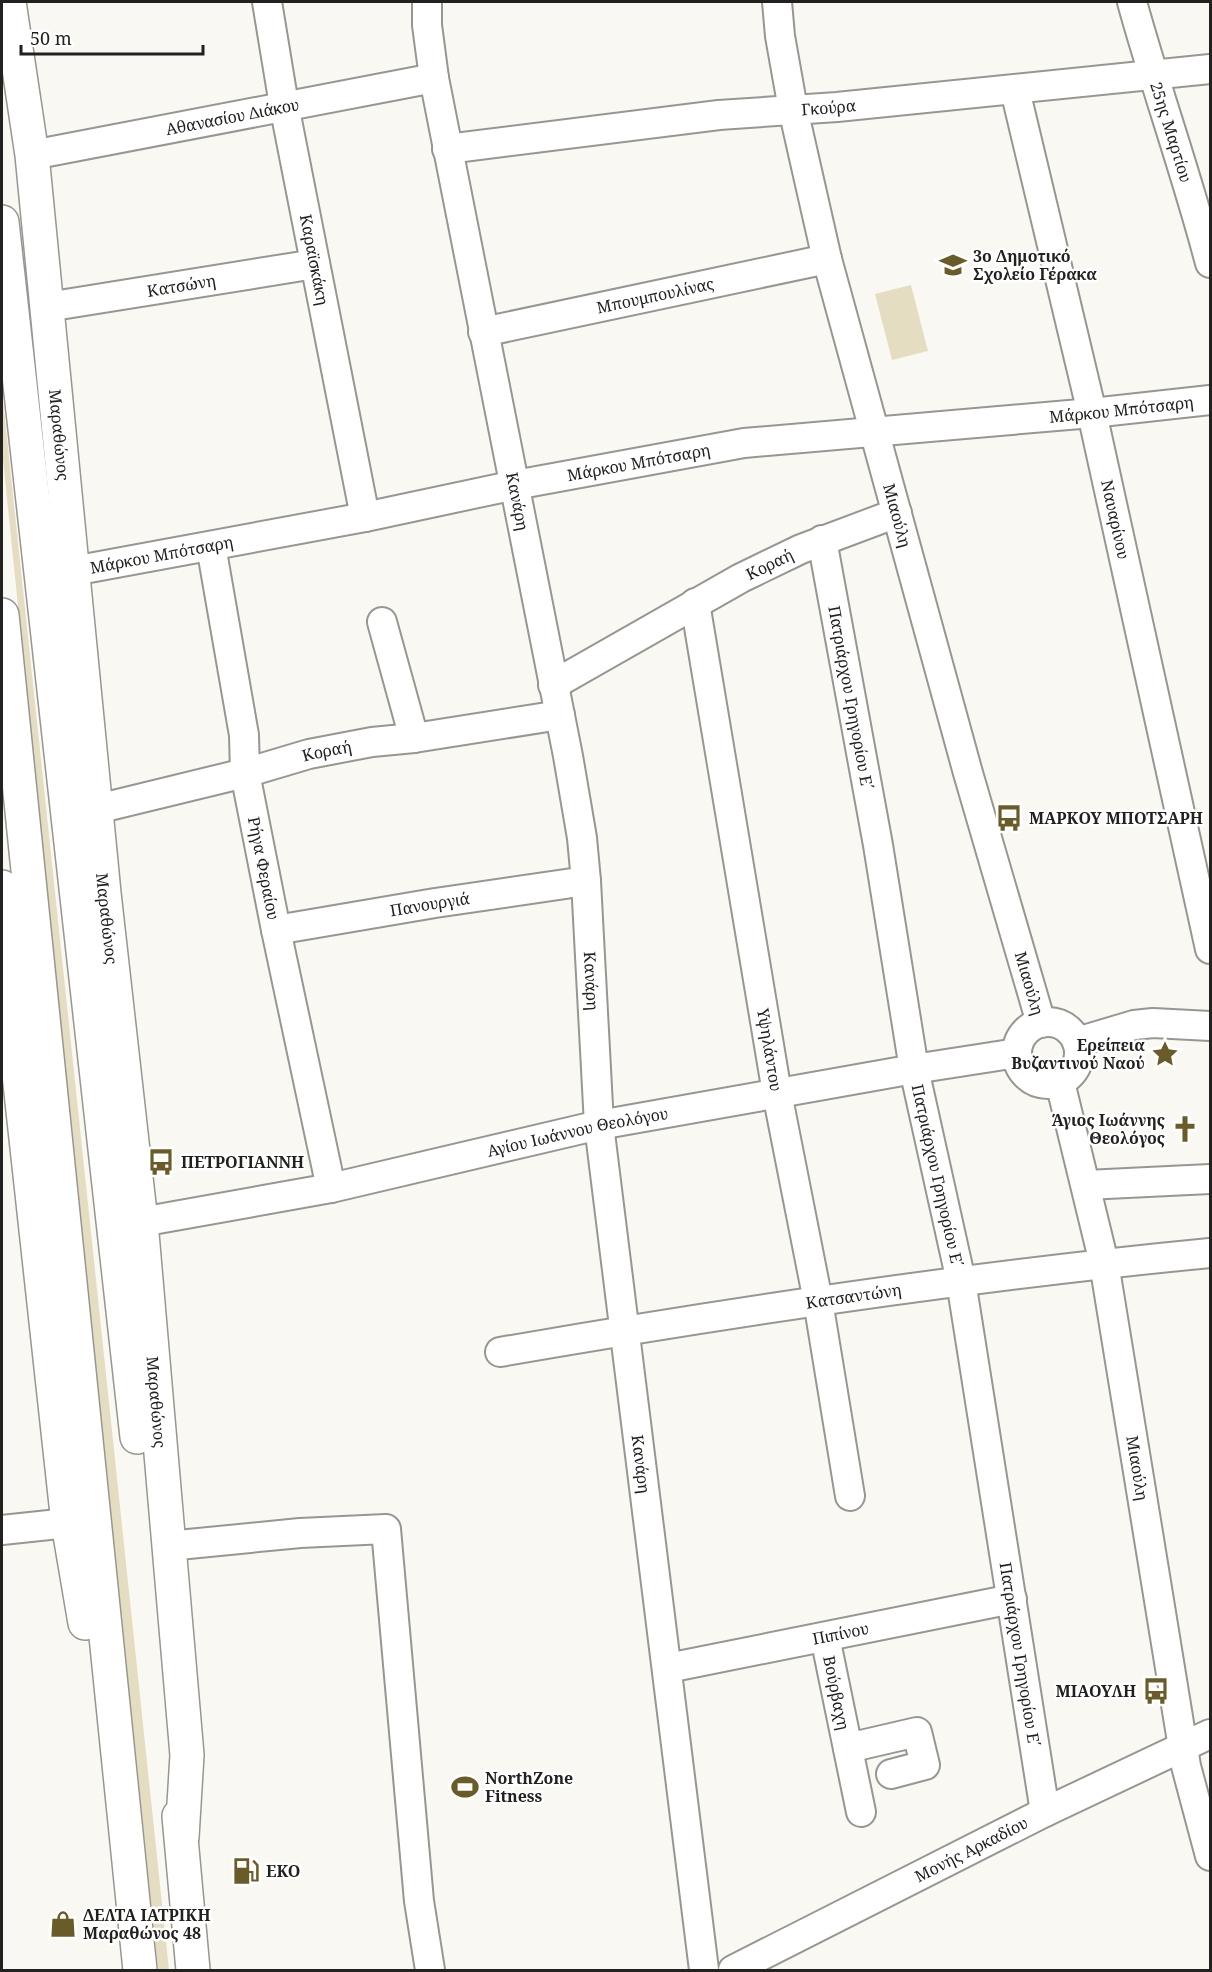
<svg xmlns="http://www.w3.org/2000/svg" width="1212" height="1972" font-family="'Noto Serif',serif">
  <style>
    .green { fill: #e4ddc2 }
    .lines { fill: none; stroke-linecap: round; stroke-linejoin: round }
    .minor-casing { stroke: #989691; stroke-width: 32 }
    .major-casing { stroke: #989691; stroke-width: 36 }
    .minor { stroke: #fff; stroke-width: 28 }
    .major { stroke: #fff; stroke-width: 33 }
    .labels { text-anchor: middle; stroke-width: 5; stroke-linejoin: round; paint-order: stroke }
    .street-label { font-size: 16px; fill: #22211f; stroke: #fff }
    .poi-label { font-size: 16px; font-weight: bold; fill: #22211f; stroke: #fff; text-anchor: start }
  </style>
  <rect width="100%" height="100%" fill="#faf8f2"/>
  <path class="green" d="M911 285 928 351 892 360 875 294Z
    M2 391 169 1970H158L2 450Z"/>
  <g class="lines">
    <defs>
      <g id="minor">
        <path id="s1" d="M267 2 284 105 365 517"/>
        <path id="s2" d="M427 2V25L434 78 568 756 582 838 586 881 599 1125 704 1970"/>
        <path id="s3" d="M777 2 780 36 793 109 827 259 968 773 1041 1023"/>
        <path id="s4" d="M1132 2C1156 89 1187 175 1210 263"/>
        <path id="s5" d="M1015 90 1092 413 1210 949"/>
        <path id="s6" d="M447 149 719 115 837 107 1210 69"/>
        <path id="s7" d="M32 155 434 78"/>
        <path id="s8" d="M47 307 315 264"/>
        <path id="s9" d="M483 332 827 259"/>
        <path id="s10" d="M822 540 878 845 914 1069 961 1281 1045 1812"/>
        <path id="s11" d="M211 546 244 735 245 773 276 930 331 1188"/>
        <path id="s12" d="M73 571 365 517 515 485 744 443 1092 413 1210 400"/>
        <path id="s13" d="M695 603 777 1093 818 1301 850 1496"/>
        <path d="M382 622 414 738"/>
        <path id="s14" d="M553 685 741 578 801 549 897 513"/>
        <path id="s15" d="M97 809 245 773 309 754 372 742 414 738 560 715"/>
        <path id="s16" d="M276 930 435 903 586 881"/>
        <circle cx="1048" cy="1053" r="31"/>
        <path d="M1077 1042 1134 1025 1153 1023 1210 1026"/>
        <path id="s17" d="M1060 1082 1104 1263 1186 1766 1210 1856"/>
        <path d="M1086 1185 1210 1179"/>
        <path id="s18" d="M141 1222 331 1188 599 1125 914 1069 1017 1053"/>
        <path id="s19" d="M500 1352C736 1311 973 1276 1210 1253"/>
        <path d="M2 1530 68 1523"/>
        <path d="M168 1546 300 1533 386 1529 419 1901 430 1970"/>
        <path id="s20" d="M825 1637 861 1812"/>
        <path id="s21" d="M668 1668 1012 1599"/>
        <path d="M848 1748 917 1732 925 1765 891 1774"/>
        <path id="s22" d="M733 1970 1045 1812 1210 1734"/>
      </g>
      <g id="major">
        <path id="s23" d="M9 2 32 155 104 893 141 1222 187 1755 182 1837"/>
        <path d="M2 222 137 1437"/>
        <path d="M2 615 140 1970"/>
        <path d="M2 887 18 1065 68 1523 85 1623"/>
        <path d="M179 1816 193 1970"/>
      </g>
    </defs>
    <use href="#minor" class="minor-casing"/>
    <use href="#major" class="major-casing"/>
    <use href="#minor" class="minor"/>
    <use href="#major" class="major"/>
  </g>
  <defs>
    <symbol id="school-bare" viewBox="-9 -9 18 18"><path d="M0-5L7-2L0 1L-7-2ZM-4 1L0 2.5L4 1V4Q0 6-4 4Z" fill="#695c29" stroke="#fff" stroke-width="2.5" paint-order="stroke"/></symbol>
    <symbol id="bus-bare" viewBox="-9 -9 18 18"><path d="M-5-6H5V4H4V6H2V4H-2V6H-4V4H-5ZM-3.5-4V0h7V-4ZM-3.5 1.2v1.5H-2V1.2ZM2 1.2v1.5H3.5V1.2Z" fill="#695c29" stroke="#fff" stroke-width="2.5" paint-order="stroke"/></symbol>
    <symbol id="sight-bare" viewBox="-9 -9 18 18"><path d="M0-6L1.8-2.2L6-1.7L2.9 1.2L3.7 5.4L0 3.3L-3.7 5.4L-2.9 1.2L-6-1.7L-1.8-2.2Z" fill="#695c29" stroke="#fff" stroke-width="2.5" paint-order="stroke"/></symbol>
    <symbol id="church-bare" viewBox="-9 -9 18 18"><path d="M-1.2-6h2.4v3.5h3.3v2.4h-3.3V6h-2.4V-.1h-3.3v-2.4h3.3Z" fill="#695c29" stroke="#fff" stroke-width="2.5" paint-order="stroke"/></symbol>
    <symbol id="stadium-bare" viewBox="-9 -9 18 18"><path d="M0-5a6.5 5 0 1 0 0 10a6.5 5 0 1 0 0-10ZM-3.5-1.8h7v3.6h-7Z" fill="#695c29" stroke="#fff" stroke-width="2.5" paint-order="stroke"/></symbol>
    <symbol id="fuel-bare" viewBox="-9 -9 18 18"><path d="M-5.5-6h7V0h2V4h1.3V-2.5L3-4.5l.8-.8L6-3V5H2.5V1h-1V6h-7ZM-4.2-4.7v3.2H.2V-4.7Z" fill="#695c29" stroke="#fff" stroke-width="2.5" paint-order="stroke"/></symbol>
    <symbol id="shop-bare" viewBox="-9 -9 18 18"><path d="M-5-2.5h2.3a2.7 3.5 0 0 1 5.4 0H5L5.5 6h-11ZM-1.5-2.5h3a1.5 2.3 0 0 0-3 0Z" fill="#695c29" stroke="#fff" stroke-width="2.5" paint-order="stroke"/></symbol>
  </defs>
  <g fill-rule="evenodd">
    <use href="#school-bare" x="934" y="246" width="38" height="38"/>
    <use href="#bus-bare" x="990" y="799" width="38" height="38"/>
    <use href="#sight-bare" x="1146" y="1035" width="38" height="38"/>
    <use href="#church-bare" x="1166" y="1110" width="38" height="38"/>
    <use href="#bus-bare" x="142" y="1143" width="38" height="38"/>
    <use href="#bus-bare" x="1137" y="1672" width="38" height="38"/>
    <use href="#stadium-bare" x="446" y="1768" width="38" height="38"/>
    <use href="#fuel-bare" x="227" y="1852" width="38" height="38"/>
    <use href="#shop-bare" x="44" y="1905" width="38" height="38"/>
  </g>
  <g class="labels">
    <g class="street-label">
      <text dy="6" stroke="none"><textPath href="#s6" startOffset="384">Γκούρα</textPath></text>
      <text dy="6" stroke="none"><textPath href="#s7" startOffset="204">Αθανασίου Διάκου</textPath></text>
      <text dy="6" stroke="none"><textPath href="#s4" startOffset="136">25ης Μαρτίου</textPath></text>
      <text dy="6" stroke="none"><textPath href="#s1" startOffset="262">Καραϊσκάκη</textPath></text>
      <text dy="6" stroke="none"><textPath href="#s8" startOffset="136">Κατσώνη</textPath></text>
      <text dy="6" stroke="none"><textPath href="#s9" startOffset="176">Μπουμπουλίνας</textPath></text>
      <text dy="6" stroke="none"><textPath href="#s12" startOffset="1062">Μάρκου Μπότσαρη</textPath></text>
      <text dy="6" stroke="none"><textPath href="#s23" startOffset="436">Μαραθώνος</textPath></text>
      <text dy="6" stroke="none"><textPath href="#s12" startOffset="576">Μάρκου Μπότσαρη</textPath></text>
      <text dy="6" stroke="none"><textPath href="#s2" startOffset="508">Κανάρη</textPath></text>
      <text dy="6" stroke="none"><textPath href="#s3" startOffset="528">Μιαούλη</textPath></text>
      <text dy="6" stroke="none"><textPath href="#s5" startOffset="441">Ναυαρίνου</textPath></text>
      <text dy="6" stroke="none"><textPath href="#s12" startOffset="90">Μάρκου Μπότσαρη</textPath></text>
      <text dy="6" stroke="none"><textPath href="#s14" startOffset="248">Κοραή</textPath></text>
      <text dy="6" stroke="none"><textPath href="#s10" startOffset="160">Πατριάρχου Γρηγορίου Ε΄</textPath></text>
      <text dy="6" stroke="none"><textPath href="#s15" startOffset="237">Κοραή</textPath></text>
      <text dy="6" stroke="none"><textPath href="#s11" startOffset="327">Ρήγα Φεραίου</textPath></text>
      <text dy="6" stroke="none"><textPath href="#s16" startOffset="156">Πανουργιά</textPath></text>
      <text dy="6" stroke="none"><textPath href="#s23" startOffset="922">Μαραθώνος</textPath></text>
      <text dy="6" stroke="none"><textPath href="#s2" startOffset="994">Κανάρη</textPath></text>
      <text dy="6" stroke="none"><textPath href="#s3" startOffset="1014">Μιαούλη</textPath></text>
      <text dy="6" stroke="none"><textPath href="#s13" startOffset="453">Υψηλάντου</textPath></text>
      <text dy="6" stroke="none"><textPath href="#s18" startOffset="446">Αγίου Ιωάννου Θεολόγου</textPath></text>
      <text dy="6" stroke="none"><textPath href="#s10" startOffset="646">Πατριάρχου Γρηγορίου Ε΄</textPath></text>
      <text dy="6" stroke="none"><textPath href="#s19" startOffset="358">Κατσαντώνη</textPath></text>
      <text dy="6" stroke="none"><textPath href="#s23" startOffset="1408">Μαραθώνος</textPath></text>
      <text dy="6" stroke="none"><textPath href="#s2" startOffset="1480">Κανάρη</textPath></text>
      <text dy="6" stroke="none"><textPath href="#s17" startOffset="394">Μιαούλη</textPath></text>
      <text dy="6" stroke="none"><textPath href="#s21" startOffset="176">Πιπίνου</textPath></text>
      <text dy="6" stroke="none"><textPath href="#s10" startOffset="1132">Πατριάρχου Γρηγορίου Ε΄</textPath></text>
      <text dy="6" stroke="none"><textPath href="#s20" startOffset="57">Βούρβαχη</textPath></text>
      <text dy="6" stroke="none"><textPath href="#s22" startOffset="267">Μονής Αρκαδίου</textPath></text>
    </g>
    <g class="poi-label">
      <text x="973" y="262">3ο Δημοτικό<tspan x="973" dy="18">Σχολείο Γέρακα</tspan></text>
      <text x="1029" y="824">ΜΑΡΚΟΥ ΜΠΟΤΣΑΡΗ</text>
      <text x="1145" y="1051" text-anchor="end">Ερείπεια<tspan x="1145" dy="18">Βυζαντινού Ναού</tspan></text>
      <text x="1165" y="1126" text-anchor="end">Άγιος Ιωάννης<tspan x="1165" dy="18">Θεολόγος</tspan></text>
      <text x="181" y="1168">ΠΕΤΡΟΓΙΑΝΝΗ</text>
      <text x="1136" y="1697" text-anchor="end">ΜΙΑΟΥΛΗ</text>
      <text x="485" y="1784">NorthZone<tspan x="485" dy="18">Fitness</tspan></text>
      <text x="266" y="1877">EKO</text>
      <text x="83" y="1921">ΔΕΛΤΑ ΙΑΤΡΙΚΗ<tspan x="83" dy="18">Μαραθώνος 48</tspan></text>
    </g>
  </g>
  <rect width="1212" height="1972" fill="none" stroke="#22211f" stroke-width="6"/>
  <path d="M21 45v9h182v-9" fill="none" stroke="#22211f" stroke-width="3"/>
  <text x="30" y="45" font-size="18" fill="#22211f" stroke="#ffffff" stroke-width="4.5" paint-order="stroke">50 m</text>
</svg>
